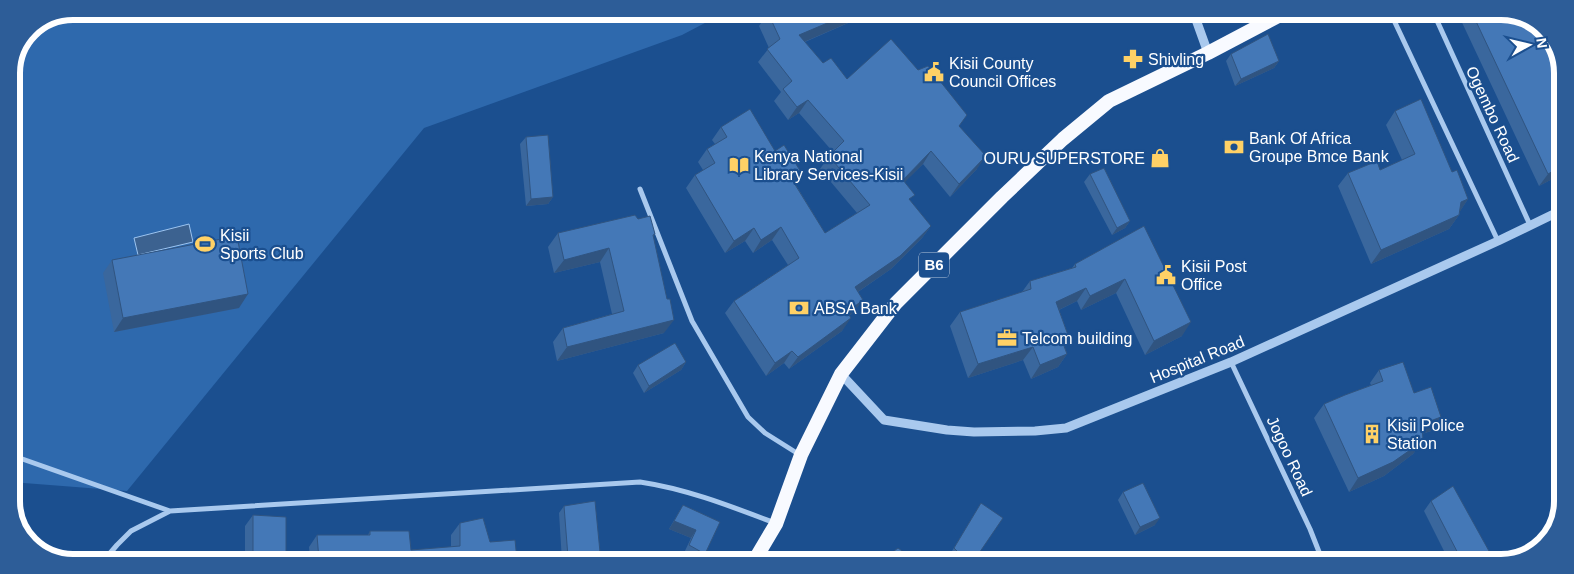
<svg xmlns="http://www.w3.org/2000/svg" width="1574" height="574" font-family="Helvetica,sans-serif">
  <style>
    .green { fill: #2e69ad }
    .water { fill: #3c6290; stroke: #9cc4f0 }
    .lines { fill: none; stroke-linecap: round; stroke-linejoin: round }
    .minor { stroke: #a9c9ee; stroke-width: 5 }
    .tertiary { stroke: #a9c9ee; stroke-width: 9 }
    .trunk { stroke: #f8faff; stroke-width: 14 }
    .wall { fill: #3a679d }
    .shaded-wall { fill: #305480 }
    .building { fill: #4478b7; stroke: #305480 }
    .labels { text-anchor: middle; stroke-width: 4.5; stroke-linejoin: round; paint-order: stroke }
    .shield { fill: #1b4f8f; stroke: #bbcadd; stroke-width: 1 }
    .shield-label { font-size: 15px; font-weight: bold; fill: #fff }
    .poi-label { font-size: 16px; fill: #fff; stroke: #1b4f8f; text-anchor: start }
    .street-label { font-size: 16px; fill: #fff; stroke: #1b4f8f }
    .rim { fill: none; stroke: #fff; stroke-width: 6 }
  </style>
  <rect width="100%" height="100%" fill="#1b4f8f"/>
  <path class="green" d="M73 11 724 13 682 35 424 128 127 491 11 482V70L30 29Z"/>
  <path class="water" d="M189 224 193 242 138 255 134 238Z"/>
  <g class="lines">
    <path class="minor" d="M1391 14 1498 241
      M1434 14 1530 225
      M640 189 692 321 748 417 765 433 800 455
      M1231 362 1310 529 1323 562
      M11 455 170 511
      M105 559 117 545 131 531 170 511 640 482C687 489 730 506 775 523"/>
    <path class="tertiary" d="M1194 14 1208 53
      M841 374 884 420 947 430 974 432 1035 431 1066 428 1231 362 1498 241 1562 210"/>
    <path class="trunk" d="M754 561 776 524 801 455 841 374 896 303 1002 197 1063 139 1109 101 1208 53 1282 14"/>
  </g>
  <path class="wall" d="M768 13H871L805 42 823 63 847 79 959 126 977 169 950 197 923 164 904 182 910 201 931 226 922 238 891 269 858 292 854 312 849 316 842 331 789 369 784 363 766 376 725 313 734 301 788 265 772 240 753 253 745 241 725 253 686 188 695 175 703 170 698 162 707 149 715 144 712 140 721 127 794 182 825 233 857 213 820 169 829 156 833 152 799 113 788 120 774 101 781 92 758 62 769 48 759 26Z
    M1458 14 1521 15 1562 112V174L1539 186Z
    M1231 54 1279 61 1274 68 1235 86 1226 61Z
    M1395 111 1452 172 1468 199 1460 211 1459 215 1449 229 1371 264 1338 186 1348 173 1380 170 1402 160 1386 125Z
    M526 137 553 197 548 204 526 206 520 144Z
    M1090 174 1130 221 1125 228 1112 235 1084 182Z
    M638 219 655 234 653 237 664 333 557 361 553 342 563 328 612 314 600 262 554 273 548 247 558 233Z
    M1144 226 1182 336 1145 355 1116 293 1081 310 1077 301 1059 310 1068 335 1063 342 1067 354 1058 367 1031 379 1023 360 968 378 950 326 960 312 1022 292 1030 281 1072 268 1075 264Z
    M112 260 239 308 114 332 103 273Z
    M686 362 681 370 644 393 633 373 638 365Z
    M1379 370 1414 393 1441 417 1431 431 1422 434 1423 441 1413 454 1384 476 1349 492 1314 418 1324 404 1371 385 1370 383Z
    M1123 492 1155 525 1135 535 1118 500Z
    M1431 501 1481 562 1479 563H1450L1424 511Z
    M981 503 973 562 955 561 949 556Z
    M683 505 705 554 700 561 684 553 691 538 669 529Z
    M564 506 600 552 594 560 589 561H562L559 513Z
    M253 515 286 560H201L206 552 245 553V526Z
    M460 523 490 542 517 560H310L309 547 317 535H368L370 531 411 550 451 547V535Z"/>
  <path class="shaded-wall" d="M851 13H871L790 48 799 35Z
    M1279 61 1274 68 1235 86 1241 79Z
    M1562 91V99L1545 107 1554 94Z
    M808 100 799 113 788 120 797 107Z
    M931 151 923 164 894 193 903 180Z
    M986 156 977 169 950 197 959 184Z
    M1562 166V174L1539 186 1548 174Z
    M801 172 792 185 791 178Z
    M553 197 548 204 526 206 531 199Z
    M1468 199 1459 213 1461 202Z
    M1459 215 1449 229 1371 264 1381 250Z
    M1130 221 1125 228 1112 235 1117 228Z
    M931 226 922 238 891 269 846 300 855 287Z
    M781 227 772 240 753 253 761 240Z
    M754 228 745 241 725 253 734 241Z
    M609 248 600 262 554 273 564 260Z
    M1125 279 1116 293 1081 310 1090 296Z
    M1086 288 1077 301 1046 316 1056 302Z
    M248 294 239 308 114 332 123 318Z
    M863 300 854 312 838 325 847 312Z
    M851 318 842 331 789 369 798 357Z
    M674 320 664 333 557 361 567 347Z
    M1191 322 1182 336 1145 355 1154 341Z
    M1068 335 1058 349 1061 338Z
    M1033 347 1023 360 968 378 978 364Z
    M792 351 784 363 766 376 775 363Z
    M1067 354 1058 367 1031 379 1040 365Z
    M686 362 681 370 644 393 649 386Z
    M1441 417 1431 431 1412 437 1422 424Z
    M1423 441 1413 454 1384 476 1349 492 1358 478Z
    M1160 518 1155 525 1135 535 1140 527Z
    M674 521 696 530 691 538 669 529Z
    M1489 551 1481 562 1479 563H1469Z
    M600 552 594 560 589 561H565L568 557Z"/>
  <path class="building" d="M768 13H851L799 35 823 63 831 58 847 79 891 39 918 70 928 66 967 115 959 126 986 156 959 184 931 151 903 180 915 195 909 199 931 226 900 256 855 287 863 300 847 312 851 318 798 357 792 351 775 363 734 301 799 258 781 227 761 240 754 228 734 241 695 175 715 163 707 149 727 137 721 127 750 109 775 151 784 145 801 172 791 178 825 233 870 205 829 156 844 141 808 100 797 107 783 89 792 81 767 49 780 39Z
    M1473 15H1521L1550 35 1563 69 1562 91 1554 94 1562 112V166L1548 174Z
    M1268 34 1279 61 1241 79 1231 54Z
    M1421 99 1452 172 1457 170 1468 199 1461 202 1459 215 1381 250 1348 173 1377 161 1380 170 1415 154 1395 111Z
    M548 135 553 197 531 199 526 137Z
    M1104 168 1130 221 1117 228 1090 174Z
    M635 215 638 219 650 216 655 234 653 235 667 299H670L674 320 567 347 563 328 624 311 609 248 564 260 558 233Z
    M1144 226 1191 322 1154 341 1125 279 1090 296 1086 288 1056 302 1068 335 1061 338 1067 354 1040 365 1033 347 978 364 960 312 1031 289 1030 281 1076 267 1075 264Z
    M237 236 248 294 123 318 112 260Z
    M675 343 686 362 649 386 638 365Z
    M1403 362 1414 393 1431 387 1441 417 1422 424 1423 441 1393 462 1358 478 1324 404 1345 395 1383 381 1379 370Z
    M1143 483 1160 518 1140 527 1123 492Z
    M1453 486 1489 551 1469 563H1463L1431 501Z
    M595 501 600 552 568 557 564 506Z
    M981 503 1003 518 973 562H968L954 548Z
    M683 505 720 522 705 554 689 545 696 530 674 521Z
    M253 515 286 517V560H206V552L253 553Z
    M483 518 490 542 515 540 517 560H319L317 535H370V531H409L411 550 460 546V523Z
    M898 548 916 561H881Z"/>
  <defs>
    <symbol id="pharmacy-bare" viewBox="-9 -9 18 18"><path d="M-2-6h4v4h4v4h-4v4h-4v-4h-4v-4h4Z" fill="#ffd166" stroke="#1b4f8f" stroke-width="2.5" paint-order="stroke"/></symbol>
    <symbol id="civic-bare" viewBox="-9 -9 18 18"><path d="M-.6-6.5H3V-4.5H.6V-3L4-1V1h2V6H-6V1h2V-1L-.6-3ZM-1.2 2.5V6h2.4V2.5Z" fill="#ffd166" stroke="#1b4f8f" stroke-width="2.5" paint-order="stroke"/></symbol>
    <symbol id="bank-bare" viewBox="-9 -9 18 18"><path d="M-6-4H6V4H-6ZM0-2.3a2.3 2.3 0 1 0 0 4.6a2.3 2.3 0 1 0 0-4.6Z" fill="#ffd166" stroke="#1b4f8f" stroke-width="2.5" paint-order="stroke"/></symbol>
    <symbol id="shop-bare" viewBox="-9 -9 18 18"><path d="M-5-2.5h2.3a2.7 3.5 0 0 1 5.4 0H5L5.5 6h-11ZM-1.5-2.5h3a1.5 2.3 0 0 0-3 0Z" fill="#ffd166" stroke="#1b4f8f" stroke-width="2.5" paint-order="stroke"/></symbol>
    <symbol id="library-bare" viewBox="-9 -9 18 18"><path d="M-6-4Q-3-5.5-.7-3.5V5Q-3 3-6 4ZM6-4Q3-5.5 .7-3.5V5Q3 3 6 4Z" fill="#ffd166" stroke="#1b4f8f" stroke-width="2.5" paint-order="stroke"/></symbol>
    <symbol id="stadium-bare" viewBox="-9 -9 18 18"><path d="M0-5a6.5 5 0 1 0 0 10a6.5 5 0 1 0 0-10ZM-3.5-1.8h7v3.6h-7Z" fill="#ffd166" stroke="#1b4f8f" stroke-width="2.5" paint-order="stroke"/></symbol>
    <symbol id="office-bare" viewBox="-9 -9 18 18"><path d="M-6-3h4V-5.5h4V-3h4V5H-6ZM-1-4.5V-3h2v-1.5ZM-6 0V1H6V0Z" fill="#ffd166" stroke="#1b4f8f" stroke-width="2.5" paint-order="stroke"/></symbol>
    <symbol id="building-bare" viewBox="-9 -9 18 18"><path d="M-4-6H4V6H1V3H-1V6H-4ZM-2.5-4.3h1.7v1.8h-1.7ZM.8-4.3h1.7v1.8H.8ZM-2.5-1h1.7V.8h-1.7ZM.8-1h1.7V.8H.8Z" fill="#ffd166" stroke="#1b4f8f" stroke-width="2.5" paint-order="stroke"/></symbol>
  </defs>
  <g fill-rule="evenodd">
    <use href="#pharmacy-bare" x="1119" y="45" width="28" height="28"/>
    <use href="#civic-bare" x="920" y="58" width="28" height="28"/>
    <use href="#bank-bare" x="1220" y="133" width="28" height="28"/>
    <use href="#shop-bare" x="1146" y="144" width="28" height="28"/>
    <use href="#library-bare" x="725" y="151" width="28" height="28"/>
    <use href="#stadium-bare" x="191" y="230" width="28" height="28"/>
    <use href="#civic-bare" x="1152" y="261" width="28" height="28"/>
    <use href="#bank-bare" x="785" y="294" width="28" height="28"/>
    <use href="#office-bare" x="993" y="324" width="28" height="28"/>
    <use href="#building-bare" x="1358" y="420" width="28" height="28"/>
  </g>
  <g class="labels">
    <rect class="shield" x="919" y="252.5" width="30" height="25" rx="4"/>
    <g class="shield-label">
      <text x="934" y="270">B6</text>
    </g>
    <g class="poi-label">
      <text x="1148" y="65">Shivling</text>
      <text x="949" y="69">Kisii County<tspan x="949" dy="18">Council Offices</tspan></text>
      <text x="1249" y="144">Bank Of Africa<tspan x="1249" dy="18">Groupe Bmce Bank</tspan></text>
      <text x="754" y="162">Kenya National<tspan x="754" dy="18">Library Services-Kisii</tspan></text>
      <text x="1145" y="164" text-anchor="end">OURU SUPERSTORE</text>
      <text x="220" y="241">Kisii<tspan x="220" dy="18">Sports Club</tspan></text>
      <text x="1181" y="272">Kisii Post<tspan x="1181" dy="18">Office</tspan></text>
      <text x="814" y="314">ABSA Bank</text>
      <text x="1022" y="344">Telcom building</text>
      <text x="1387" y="431">Kisii Police<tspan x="1387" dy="18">Station</tspan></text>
    </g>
    <g class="street-label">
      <text transform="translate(1493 114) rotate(65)" y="6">Ogembo Road</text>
      <text transform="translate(1197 359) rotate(-22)" y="6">Hospital Road</text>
      <text transform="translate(1290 456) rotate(65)" y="6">Jogoo Road</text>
    </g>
  </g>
  <path d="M0 0H1574V574H0ZM73 20H1501A53 53 0 0 1 1554 73V501A53 53 0 0 1 1501 554H73A53 53 0 0 1 20 501V73A53 53 0 0 1 73 20Z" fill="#2d5d98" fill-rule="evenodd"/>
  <path class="rim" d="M73 20H1501A53 53 0 0 1 1554 73V501A53 53 0 0 1 1501 554H73A53 53 0 0 1 20 501V73A53 53 0 0 1 73 20Z"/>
  <g transform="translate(1529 45) rotate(82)" stroke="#1b4f8f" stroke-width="4" paint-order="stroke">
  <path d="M0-4L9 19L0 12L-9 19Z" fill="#ffffff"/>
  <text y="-8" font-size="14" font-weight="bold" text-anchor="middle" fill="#ffffff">N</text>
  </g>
</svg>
